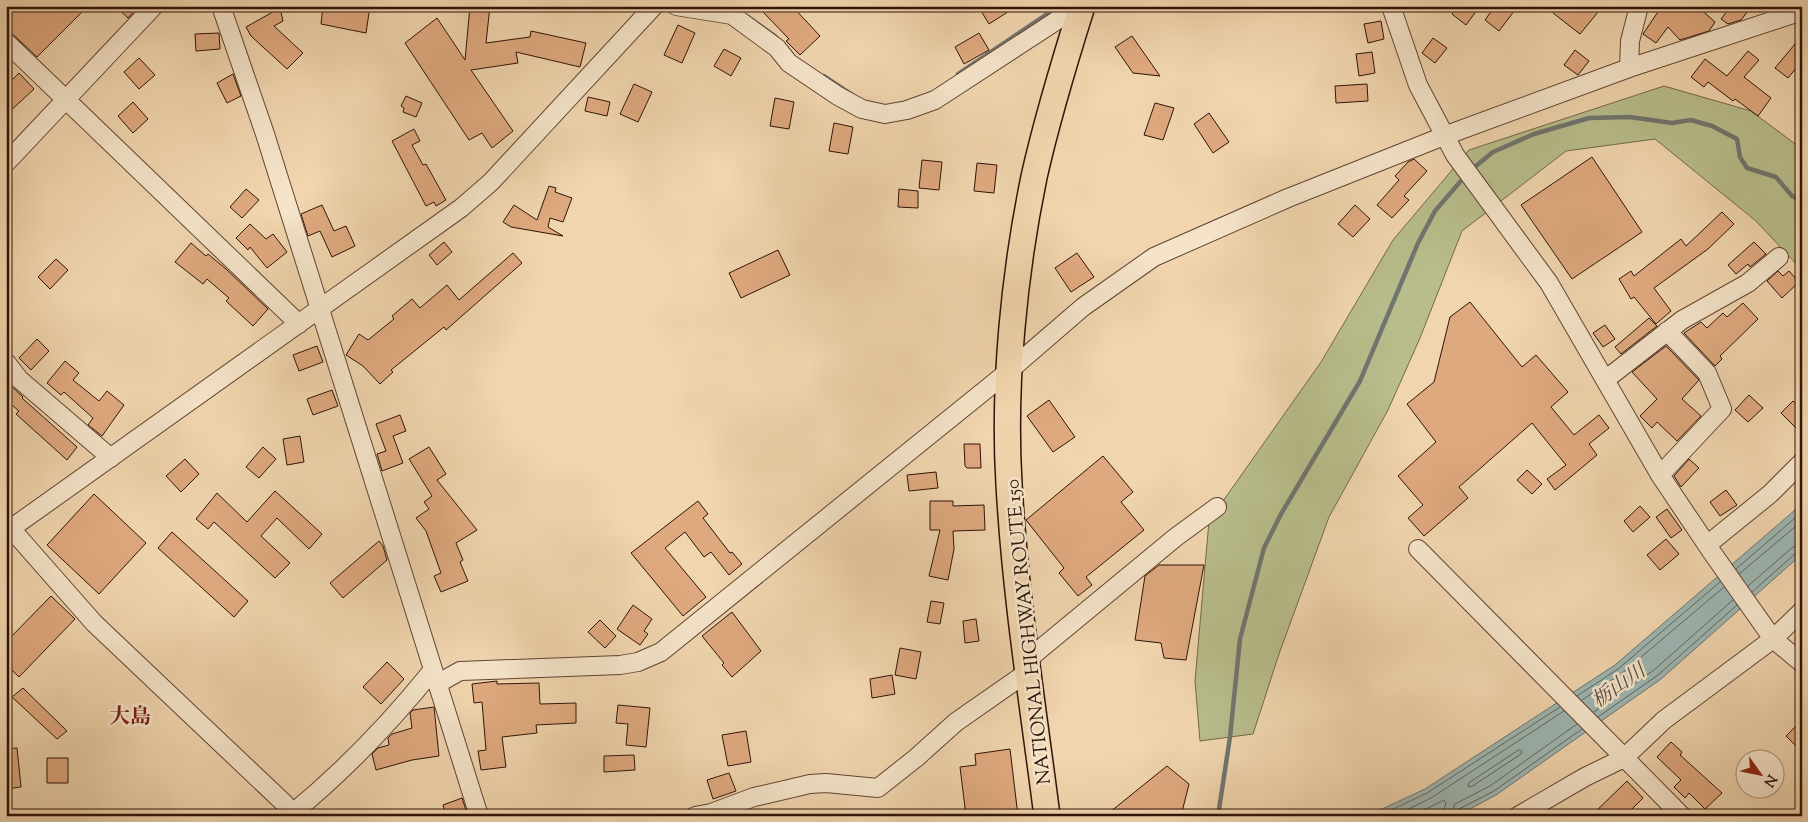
<svg xmlns="http://www.w3.org/2000/svg" width="1808" height="822" font-family="'Sorts Mill Goudy','Noto Serif JP',serif">
  <style>
    .green { fill: #b8bd8b; stroke: #74684a }
    .water { fill: #9db7b3; stroke: #71756f }
    .lines { fill: none; stroke-linecap: round; stroke-linejoin: round }
    .shore { stroke: #66655e; stroke-width: 1 }
    .stream { stroke: #71756f; stroke-width: 4.5 }
    .building { fill: #dfa97f; stroke: #301308 }
    .minor-casing { stroke: #604432; stroke-width: 20 }
    .highway-casing { stroke: #301308; stroke-width: 28 }
    .minor { stroke: #f5e4ca; stroke-width: 18 }
    .highway { stroke: #f0d5ae; stroke-width: 25 }
    .labels { text-anchor: middle; stroke-width: 5; stroke-linejoin: round; paint-order: stroke }
    .street-label { font-size: 19px; fill: #301308; stroke: #f5e4ca }
    .water-label { font-size: 20px; font-style: italic; fill: #564c44; stroke: #f5e4ca }
    .quarter-label { font-size: 21px; font-weight: bold; fill: #7a1f14; stroke: #f5e4ca }
  </style>
  <rect width="100%" height="100%" fill="#f0d5ae"/>
  <filter id="stains"><feTurbulence type="fractalNoise" baseFrequency=".004" numOctaves="4"/><feColorMatrix values="0 0 0 0 .2 0 0 0 0 .09 0 0 0 0 .02 0 0 0 .5 -.17"/></filter>
  <radialGradient id="worn" r=".72"><stop offset=".6" stop-color="#630" stop-opacity="0"/><stop offset="1" stop-color="#630" stop-opacity=".3"/></radialGradient>
  <path class="green" d="M1664 86 1751 111 1802 149V270L1756 221 1655 139 1566 151 1462 231 1420 338 1388 410 1329 517 1279 654 1253 734 1200 741 1195 681 1209 521 1321 362 1393 240 1469 150Z"/>
  <path class="water" d="M1802 504V554L1661 679 1496 795 1457 816H1367L1425 789 1615 665Z"/>
  <g class="lines">
    <path class="shore" d="M1736 569 1802 512
      M1739 574 1802 521
      M1748 586 1793 547 1802 544
      M1752 592 1797 552 1802 551
      M1577 696 1618 669 1720 582
      M1582 700 1621 674 1724 587
      M1594 712 1654 670 1733 600
      M1598 717 1658 675 1737 605
      M1519 750 1522 751 1521 754 1471 787 1468 786 1469 783Z
      M1379 816 1427 793 1560 707
      M1394 816 1431 798 1564 711
      M1412 816 1444 800 1446 803 1442 816
      M1450 816 1455 804 1490 786 1577 724
      M1456 816 1459 809 1494 791 1582 729"/>
    <path class="stream" d="M748 17 776 37
      M958 74 1059 6
      M824 76 851 94
      M1471 170 1493 152 1534 134 1589 118 1630 117 1672 123 1691 120 1712 126 1737 139 1740 157 1747 168 1776 177 1792 196 1802 201
      M1218 816 1230 737 1240 639 1264 548 1281 514 1360 381 1418 243 1435 211 1466 175"/>
  </g>
  <path class="building" d="M14 6H88L37 57 6 28V14Z
    M115 6H139L128 18Z
    M323 6H370L366 33 321 24Z
    M470 6H490L486 43 530 37 531 31 586 43 580 67 516 52 518 63 471 70 513 131 492 148 482 133 469 140 405 43 437 18 465 60Z
    M769 6H792L820 36 800 55 786 41 789 39 763 12Z
    M978 6H1017L989 24Z
    M1458 6H1480L1466 25 1452 14Z
    M1495 6H1518L1499 31 1485 20Z
    M1558 6H1603L1580 34 1553 13Z
    M1662 6H1697L1715 22 1709 31 1680 40 1668 27 1656 43 1643 34Z
    M1731 6H1742L1748 11 1741 20 1728 24 1721 19Z
    M280 8 283 21 274 26 303 53 287 69 251 36 246 27Z
    M1381 21 1384 39 1368 43 1364 24Z
    M678 25 695 33 682 63 664 55Z
    M219 33 220 49 196 51 195 34Z
    M979 33 989 50 964 64 955 47Z
    M1132 36 1160 76 1133 73 1115 47Z
    M1433 38 1447 48 1435 63 1422 53Z
    M1795 44 1802 49V61L1788 78 1775 68Z
    M724 49 741 58 731 76 714 66Z
    M1575 50 1589 61 1578 75 1564 65Z
    M1748 51 1759 60 1744 77 1771 98 1758 116 1735 99 1733 101 1708 82 1704 87 1691 77 1705 59 1727 76Z
    M1372 52 1375 73 1359 76 1356 54Z
    M139 58 155 75 139 89 124 72Z
    M19 73 34 89 6 115V86Z
    M233 74 241 96 227 103 217 83Z
    M634 84 652 92 638 122 620 114Z
    M1367 84 1368 101 1336 103 1335 86Z
    M406 96 422 103 416 117 403 112 404 108 401 106Z
    M588 97 610 102 607 116 585 111Z
    M775 98 794 102 789 129 770 126Z
    M133 102 148 119 133 133 118 116Z
    M1155 103 1174 108 1163 140 1144 135Z
    M1209 113 1229 142 1213 153 1194 124Z
    M834 123 853 127 848 154 829 151Z
    M414 129 420 141 412 145 423 165 426 164 446 200 436 206 434 202 426 206 392 141Z
    M1592 157 1642 232 1572 279 1521 205Z
    M1414 159 1427 171 1404 196 1409 200 1392 218 1377 205 1399 180 1395 176 1408 162Z
    M922 160 942 162 939 190 919 188Z
    M977 163 997 165 994 193 974 191Z
    M549 186 556 188 555 192 572 198 563 222 550 218 548 227 563 236 511 227 503 222 514 205 537 220Z
    M246 189 259 200 242 218 230 207Z
    M899 189 918 191V208L898 207Z
    M322 205 334 231 346 226 355 246 332 257 320 231 308 236 301 214Z
    M1355 205 1370 219 1353 237 1338 224Z
    M1722 212 1734 224 1708 249 1654 288 1671 311 1656 324 1634 297 1631 299 1619 279 1631 271 1634 276 1681 239 1686 246Z
    M250 224 266 239 273 234 287 252 267 268 250 247 248 250 236 238Z
    M444 242 452 252 437 265 429 255Z
    M1754 242 1766 254 1750 267 1748 264 1736 274 1728 265Z
    M191 243 206 256 208 254 226 269 268 309 253 326 226 301 229 298 207 279 203 284 175 262Z
    M778 250 790 275 741 298 729 273Z
    M513 253 522 263 446 330 444 327 391 370 393 372 380 384 363 366 346 355 359 334 368 340 394 319 392 316 412 299 420 308 447 285 459 300Z
    M1077 253 1094 277 1071 292 1055 268Z
    M56 259 68 270 50 289 38 277Z
    M1778 271 1783 276 1789 271 1799 282 1782 298 1767 281Z
    M1470 302 1522 367 1536 355 1568 392 1551 407 1574 435 1599 415 1609 428 1589 444 1597 455 1555 490 1547 479 1566 465 1532 423 1459 487 1468 498 1424 536 1408 518 1423 505 1398 476 1436 442 1407 404 1434 382 1450 317Z
    M1743 303 1758 319 1720 356 1722 359 1715 366 1684 333 1701 322 1707 328 1723 313 1727 317Z
    M1649 318 1657 326 1621 354 1615 347Z
    M1605 325 1615 339 1603 347 1593 333Z
    M37 339 49 351 31 370 19 358Z
    M317 346 323 362 299 371 293 355Z
    M1666 346 1699 380 1682 399 1701 416 1677 441 1657 422 1652 428 1640 416 1657 399 1632 372Z
    M65 361 79 373 73 380 99 401 107 391 124 405 102 436 88 425 93 418 64 392 61 395 47 383Z
    M10 385 23 397 22 398 77 447 67 460 16 414 19 411 6 400V389Z
    M332 390 338 406 313 415 307 399Z
    M1749 395 1763 408 1748 422 1735 410Z
    M1049 400 1075 437 1053 452 1027 416Z
    M1793 401 1802 410V421L1796 428 1781 413Z
    M400 415 406 431 393 436 403 463 382 471 377 454 386 451 376 424Z
    M300 436 304 462 287 465 283 439Z
    M964 444H980L981 468H967L965 466Z
    M263 447 276 459 259 478 246 467Z
    M429 447 446 474 437 480 477 530 456 543 463 560 460 562 468 581 441 592 434 576 441 573 426 531 416 518 429 509 424 502 432 496 409 459Z
    M1103 456 1133 492 1121 502 1144 530 1086 577 1092 585 1078 596 1059 573 1064 568 1026 520Z
    M185 459 199 474 181 492 166 476Z
    M1689 459 1699 468 1681 487 1674 476Z
    M1527 470 1542 484 1532 494 1517 480Z
    M936 472 938 488 909 491 907 475Z
    M1726 490 1737 505 1720 516 1710 502Z
    M275 491 322 534 309 549 277 518 261 536 290 563 275 578 214 522 208 529 196 519 217 493 247 522Z
    M94 494 146 543 99 594 47 545Z
    M698 501 708 514 703 518 730 553 732 552 742 564 729 575 711 552 704 557 685 532 665 548 706 597 683 616 631 553Z
    M930 501H953V506L984 505 985 530 953 531 954 549 948 580 929 576 940 530H930Z
    M1640 506 1650 517 1633 532 1624 521Z
    M1667 509 1682 530 1671 538 1656 517Z
    M172 532 248 601 234 617 158 548Z
    M1666 539 1679 554 1660 570 1647 555Z
    M379 541 383 546 387 560 343 598 330 583Z
    M1159 565H1204L1186 660 1164 658 1161 643 1135 640 1145 576Z
    M51 596 75 619 19 677 6 664V642Z
    M931 601 944 603 940 624 927 622Z
    M633 605 652 619 644 631 648 634 640 645 617 629Z
    M732 612 761 651 732 677 722 665 724 663 702 636Z
    M976 619 979 641 965 643 963 621Z
    M600 620 616 636 605 648 588 632Z
    M900 648 921 652 916 679 895 675Z
    M387 662 404 679 381 704 363 687Z
    M892 675 895 694 872 698 870 679Z
    M497 681V684L539 683 540 704 576 703V723L536 725 537 733 502 737 506 767 481 770 478 751 486 750 482 702 474 703 472 684Z
    M23 688 67 731 57 739 12 697Z
    M618 705 650 708 646 747 626 745 628 724 616 723Z
    M434 707 439 756 412 760 376 770 372 754 378 748 389 745 388 738 392 734 412 728 410 713 413 710Z
    M1802 720V752L1786 736Z
    M746 731 751 762 728 766 722 735Z
    M1671 742 1682 752 1680 755 1722 793 1705 809 1689 793 1685 798 1674 787 1681 780 1657 757Z
    M17 748 21 787 6 789V749Z
    M1010 749 1018 816H966L960 767 976 765 975 754Z
    M634 755 635 770 604 772V756Z
    M47 758H68V783H47Z
    M1167 766 1189 784 1181 816H1105Z
    M729 773 736 791 713 799 707 780Z
    M1627 781 1643 798 1625 816H1591Z
    M462 798 468 816H446L443 805Z"/>
  <g class="lines">
    <defs>
      <path id="minor" d="M221 6 265 134 479 816
        M676 6 732 15 777 48 789 63 838 96 862 109 885 114 907 110 935 100 1079 6
        M1391 6 1418 85 1455 155 1549 283 1660 475 1711 551 1773 639 1802 663
        M6 42 299 324
        M1629 68 1630 41 1639 6
        M6 163 154 6
        M6 362 19 379 111 458
        M1605 380 1682 320 1748 283 1779 257
        M1660 475 1722 409 1707 373 1667 331
        M6 523 94 623 285 804 288 816
        M6 532 461 208 491 182 654 6
        M1707 545 1770 494 1802 462
        M1418 549 1682 816
        M1027 660 1176 537 1217 507
        M437 684 460 671 620 665 638 662 661 652 1010 370 1083 307 1154 257 1288 198 1444 136 1629 68 1802 11
        M289 816C341 774 390 723 432 671
        M695 816 711 813 754 797 810 784 826 783 878 788 916 758 956 722 1029 671
        M1518 816 1585 777 1624 758 1664 720 1773 639 1802 611"/>
      <path id="highway" d="M1047 816C1033 706 1015 595 1009 484 1003 385 1014 274 1034 177 1047 119 1064 63 1082 6"/>
    </defs>
    <use href="#minor" class="minor-casing"/>
    <use href="#highway" class="highway-casing"/>
    <use href="#minor" class="minor"/>
    <use href="#highway" class="highway"/>
  </g>
  <g class="labels">
    <g class="street-label">
      <text transform="translate(1027 632) rotate(-96)" y="7">NATIONAL HIGHWAY ROUTE 150</text>
    </g>
    <g class="water-label">
      <text transform="translate(1618 685) rotate(-35)" y="7">栃山川</text>
    </g>
    <g class="quarter-label">
      <text x="130" y="723">大島</text>
    </g>
  </g>
  <rect width="1808" height="822" fill="none" stroke="#f0d5ae" stroke-width="25"/>
  <rect x="8" y="8" width="1793" height="807" fill="none" stroke="#301308" stroke-width="2.5"/>
  <rect x="12" y="12" width="1783" height="797" fill="none" stroke="#301308"/>
  <g transform="translate(1760 774) rotate(123)"><circle r="24" fill="#f5e4ca" stroke="#a6907c"/>
  <path d="M0-4L9 19L0 12L-9 19Z" fill="#8f2418"/>
  <text y="-8" font-size="14" font-weight="bold" text-anchor="middle" fill="#301308">N</text>
  </g>
  <rect width="100%" height="100%" filter="url(#stains)"/>
  <rect width="100%" height="100%" fill="url(#worn)"/>
</svg>
